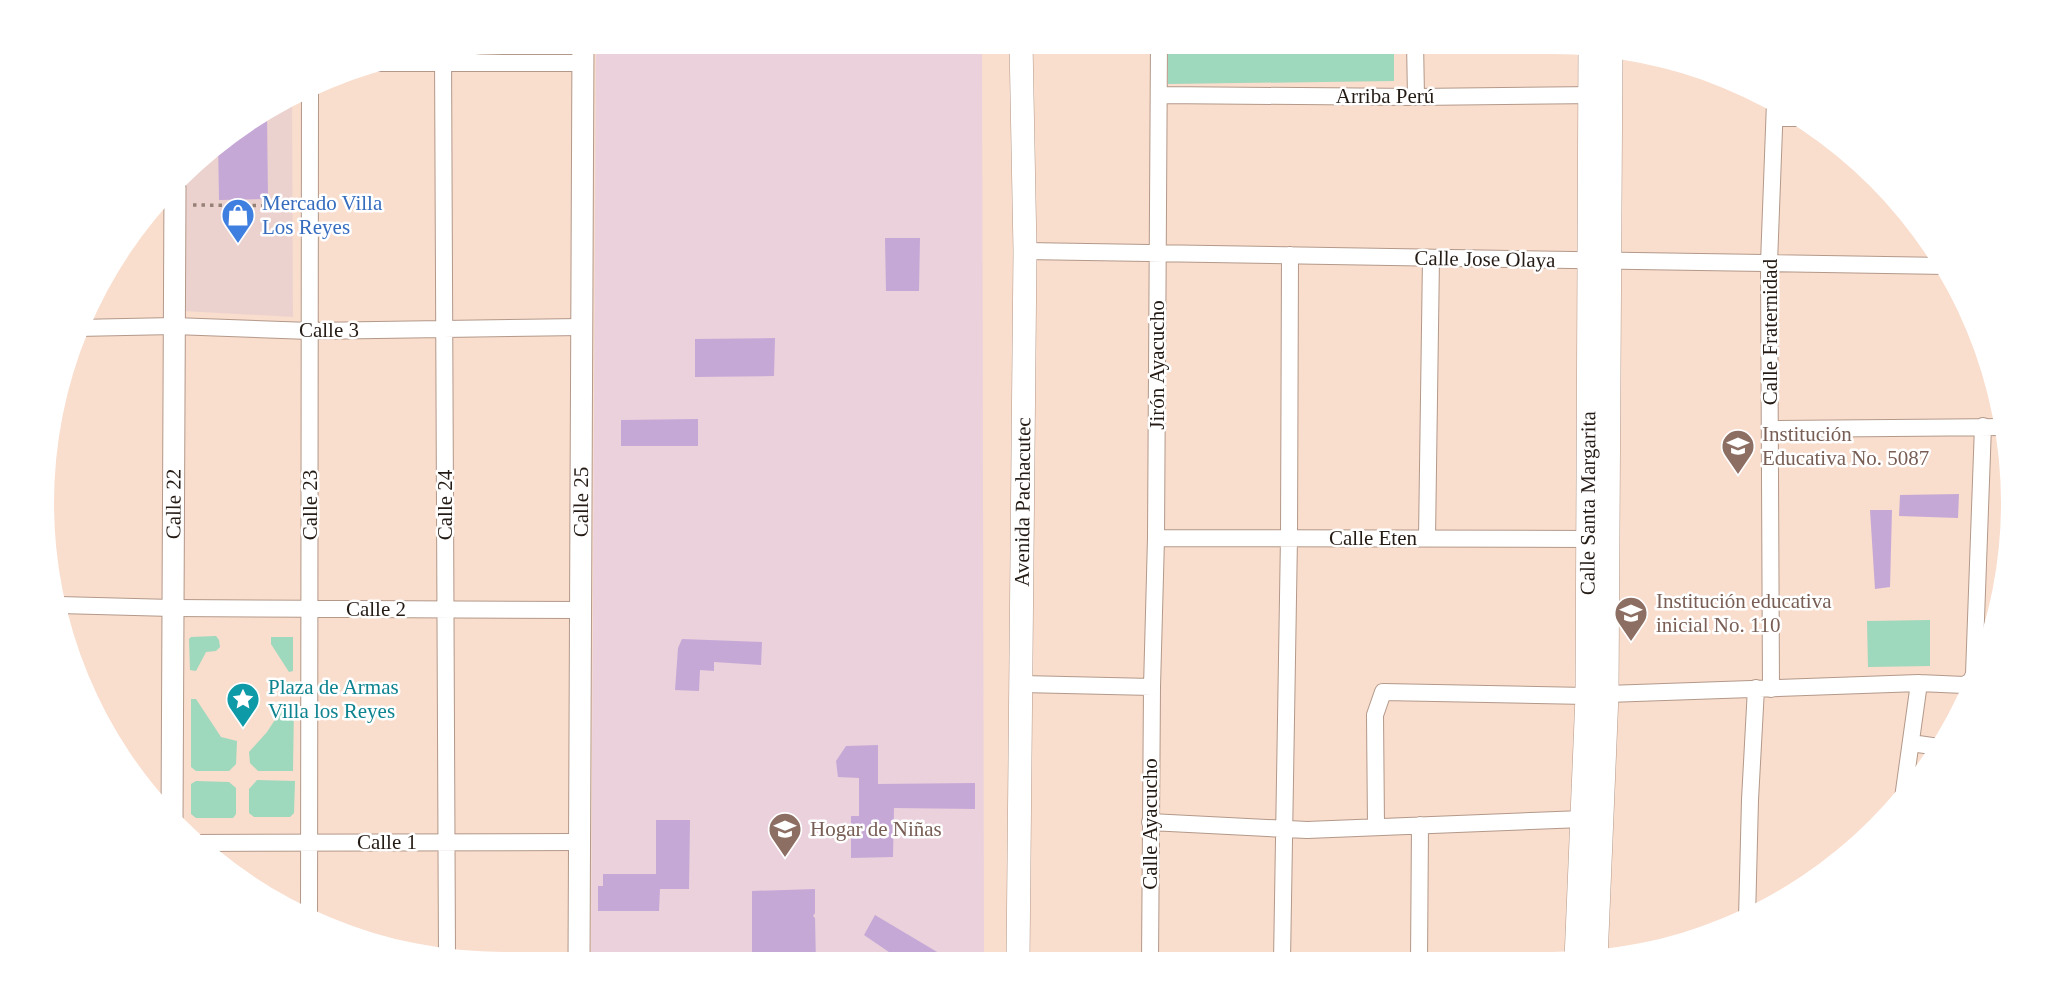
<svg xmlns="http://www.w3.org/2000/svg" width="2055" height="1006" font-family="'Times New Roman',serif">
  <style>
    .commercial { fill: #ecd2ce }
    .education { fill: #ead1dc }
    .green { fill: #9ed8bd }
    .building { fill: #c6a8d7 }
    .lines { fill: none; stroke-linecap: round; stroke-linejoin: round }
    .minor-casing { stroke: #b3998a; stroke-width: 18 }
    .tertiary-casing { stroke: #b3998a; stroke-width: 23 }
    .secondary-casing { stroke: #b3998a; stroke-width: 24 }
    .path { stroke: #958176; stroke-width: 3.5; stroke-dasharray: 3.5 5; stroke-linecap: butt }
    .minor { stroke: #fff; stroke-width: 16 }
    .tertiary { stroke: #fff; stroke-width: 21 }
    .secondary { stroke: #fff; stroke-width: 23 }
    .labels { text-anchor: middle; stroke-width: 5; stroke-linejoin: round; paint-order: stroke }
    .street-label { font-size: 21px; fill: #251b15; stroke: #fff }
    .shop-label { font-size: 21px; fill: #366cbe; stroke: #fff; text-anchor: start }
    .education-label { font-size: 21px; fill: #785e54; stroke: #fff; text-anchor: start }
    .culture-label { font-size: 21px; fill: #0d838f; stroke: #fff; text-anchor: start }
  </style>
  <rect width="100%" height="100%" fill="#f9ddcd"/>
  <path class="commercial" d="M292 100 293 317 183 311 184 178 222 138Z"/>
  <path class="education" d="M596 42H982L984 962 591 964Z"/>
  <path class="green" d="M1168 42H1394V81L1168 84Z
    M1930 620V666L1868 667 1867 621Z
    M216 636 219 640 220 647 216 651 206 652 196 671 190 670 189 639 191 637Z
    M271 637H293V671L289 672 271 644Z
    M191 699H196L221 737 237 741 236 764 229 771H196L191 767Z
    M286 703 294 704 293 771H258L250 763 249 752 267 732Z
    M257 780 295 781 294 813 290 817H254L249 813V789Z
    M196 781 229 782 236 788V814L233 818H196L191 814V784Z"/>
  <path class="building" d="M267 113 268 199 219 200 218 141Z
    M885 238H920L919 291H886Z
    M775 338 774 376 695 377V339Z
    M698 419V446H621V420Z
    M1959 494 1958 518 1899 516 1900 495Z
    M1870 510H1892L1890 587 1875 589Z
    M682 639 762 642 761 665 714 662V671L700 670 699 691 675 690 678 648Z
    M878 745V784L975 783V809L894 808 893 857 851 858V816H859V778L838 777 836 761 846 746Z
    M656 820H690L689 889H660L659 911H598V886H603V874H656Z
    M815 889V913L813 916 815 918 816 963H752V891Z
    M875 915 954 962 905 963 864 935Z"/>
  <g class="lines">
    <defs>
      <path id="minor" d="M1415 42 1416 97
        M443 52 447 958
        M374 63H583
        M1159 95 1416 97 1597 95
        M1775 118H1806
        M1025 251 1946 266
        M77 328 174 326 310 331 581 327
        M1770 429 2006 427
        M1156 538 1589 539
        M1427 538 1431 258
        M59 605 172 608 580 610
        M1022 684 1152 687
        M1771 689 1769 263 1775 102
        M1607 694 1919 683 1964 685 1971 681 1974 674 1983 426
        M1911 743 1939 747
        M1903 798 1919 683
        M1150 822 1307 830 1583 819
        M1376 827 1375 715 1383 692 1587 696
        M194 843 579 842
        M1747 918 1750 800 1756 688
        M309 920 310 90
        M1282 961 1289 537 1290 255
        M1419 961 1420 825
        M1150 962 1152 687 1156 538 1159 42"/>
      <g id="tertiary">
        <path id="s1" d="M172 821 175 188"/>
        <path id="s2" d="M579 964 583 42"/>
      </g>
      <g id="secondary">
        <path id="s3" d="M1576 960 1587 696 1590 46"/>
        <path d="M1596 960 1607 694 1611 48"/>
        <path id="s4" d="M1018 962 1025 251 1021 42"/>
      </g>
    </defs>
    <use href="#minor" class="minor-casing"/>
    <use href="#tertiary" class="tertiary-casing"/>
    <use href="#secondary" class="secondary-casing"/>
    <path class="path" d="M193 205 294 206"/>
    <use href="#minor" class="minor"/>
    <use href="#tertiary" class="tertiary"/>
    <use href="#secondary" class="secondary"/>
  </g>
  <defs>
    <symbol id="shop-pin" viewBox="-11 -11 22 30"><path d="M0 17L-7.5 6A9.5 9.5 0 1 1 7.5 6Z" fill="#3f7fe0" stroke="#fff"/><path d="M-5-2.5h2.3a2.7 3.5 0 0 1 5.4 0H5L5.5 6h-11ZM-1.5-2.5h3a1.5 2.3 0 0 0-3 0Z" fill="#fff"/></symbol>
    <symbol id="school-pin" viewBox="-11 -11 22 30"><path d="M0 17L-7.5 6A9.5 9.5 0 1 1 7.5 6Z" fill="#8d6e63" stroke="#fff"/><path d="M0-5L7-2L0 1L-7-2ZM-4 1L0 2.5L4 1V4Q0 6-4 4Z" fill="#fff"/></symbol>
    <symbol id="sight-pin" viewBox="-11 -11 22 30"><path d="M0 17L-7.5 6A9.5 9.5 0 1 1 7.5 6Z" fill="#0f9aa8" stroke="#fff"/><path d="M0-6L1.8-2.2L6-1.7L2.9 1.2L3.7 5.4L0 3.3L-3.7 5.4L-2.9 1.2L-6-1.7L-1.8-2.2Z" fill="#fff"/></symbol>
  </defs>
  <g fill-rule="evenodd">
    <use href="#shop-pin" x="219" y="196" width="38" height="52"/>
    <use href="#school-pin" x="1719" y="427" width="38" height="52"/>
    <use href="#school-pin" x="1612" y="594" width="38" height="52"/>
    <use href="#sight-pin" x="224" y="680" width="38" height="52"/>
    <use href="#school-pin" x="766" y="810" width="38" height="52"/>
  </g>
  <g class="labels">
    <g class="street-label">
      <text x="1385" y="103">Arriba Perú</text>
      <text transform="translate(1485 259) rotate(1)" y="7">Calle Jose Olaya</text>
      <text x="329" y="337">Calle 3</text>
      <text transform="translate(1770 332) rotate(-90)" y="7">Calle Fraternidad</text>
      <text transform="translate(1157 365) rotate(-90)" y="7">Jirón Ayacucho</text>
      <text dy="7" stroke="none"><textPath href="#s4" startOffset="460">Avenida Pachacutec</textPath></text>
      <text dy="7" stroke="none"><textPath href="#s2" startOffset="462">Calle 25</textPath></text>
      <text dy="7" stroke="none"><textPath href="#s3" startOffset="457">Calle Santa Margarita</textPath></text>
      <text dy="7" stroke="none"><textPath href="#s1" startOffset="317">Calle 22</textPath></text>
      <text transform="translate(310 505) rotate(-90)" y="7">Calle 23</text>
      <text transform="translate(445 505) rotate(-90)" y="7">Calle 24</text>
      <text x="1373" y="545">Calle Eten</text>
      <text x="376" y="616">Calle 2</text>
      <text transform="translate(1150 824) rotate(-90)" y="7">Calle Ayacucho</text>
      <text x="387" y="849">Calle 1</text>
    </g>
    <g class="shop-label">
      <text x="262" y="210">Mercado Villa<tspan x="262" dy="24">Los Reyes</tspan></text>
    </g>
    <g class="education-label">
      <text x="1762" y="441">Institución<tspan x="1762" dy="24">Educativa No. 5087</tspan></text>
      <text x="1656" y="608">Institución educativa<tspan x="1656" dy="24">inicial No. 110</tspan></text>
      <text x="810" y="836">Hogar de Niñas</text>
    </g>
    <g class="culture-label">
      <text x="268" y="694">Plaza de Armas<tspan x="268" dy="24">Villa los Reyes</tspan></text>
    </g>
  </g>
  <path d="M0 0H2055V1006H0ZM503 54H1552A449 449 0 0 1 2001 503V503A449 449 0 0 1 1552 952H503A449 449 0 0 1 54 503V503A449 449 0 0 1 503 54Z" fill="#fff" fill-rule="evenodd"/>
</svg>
